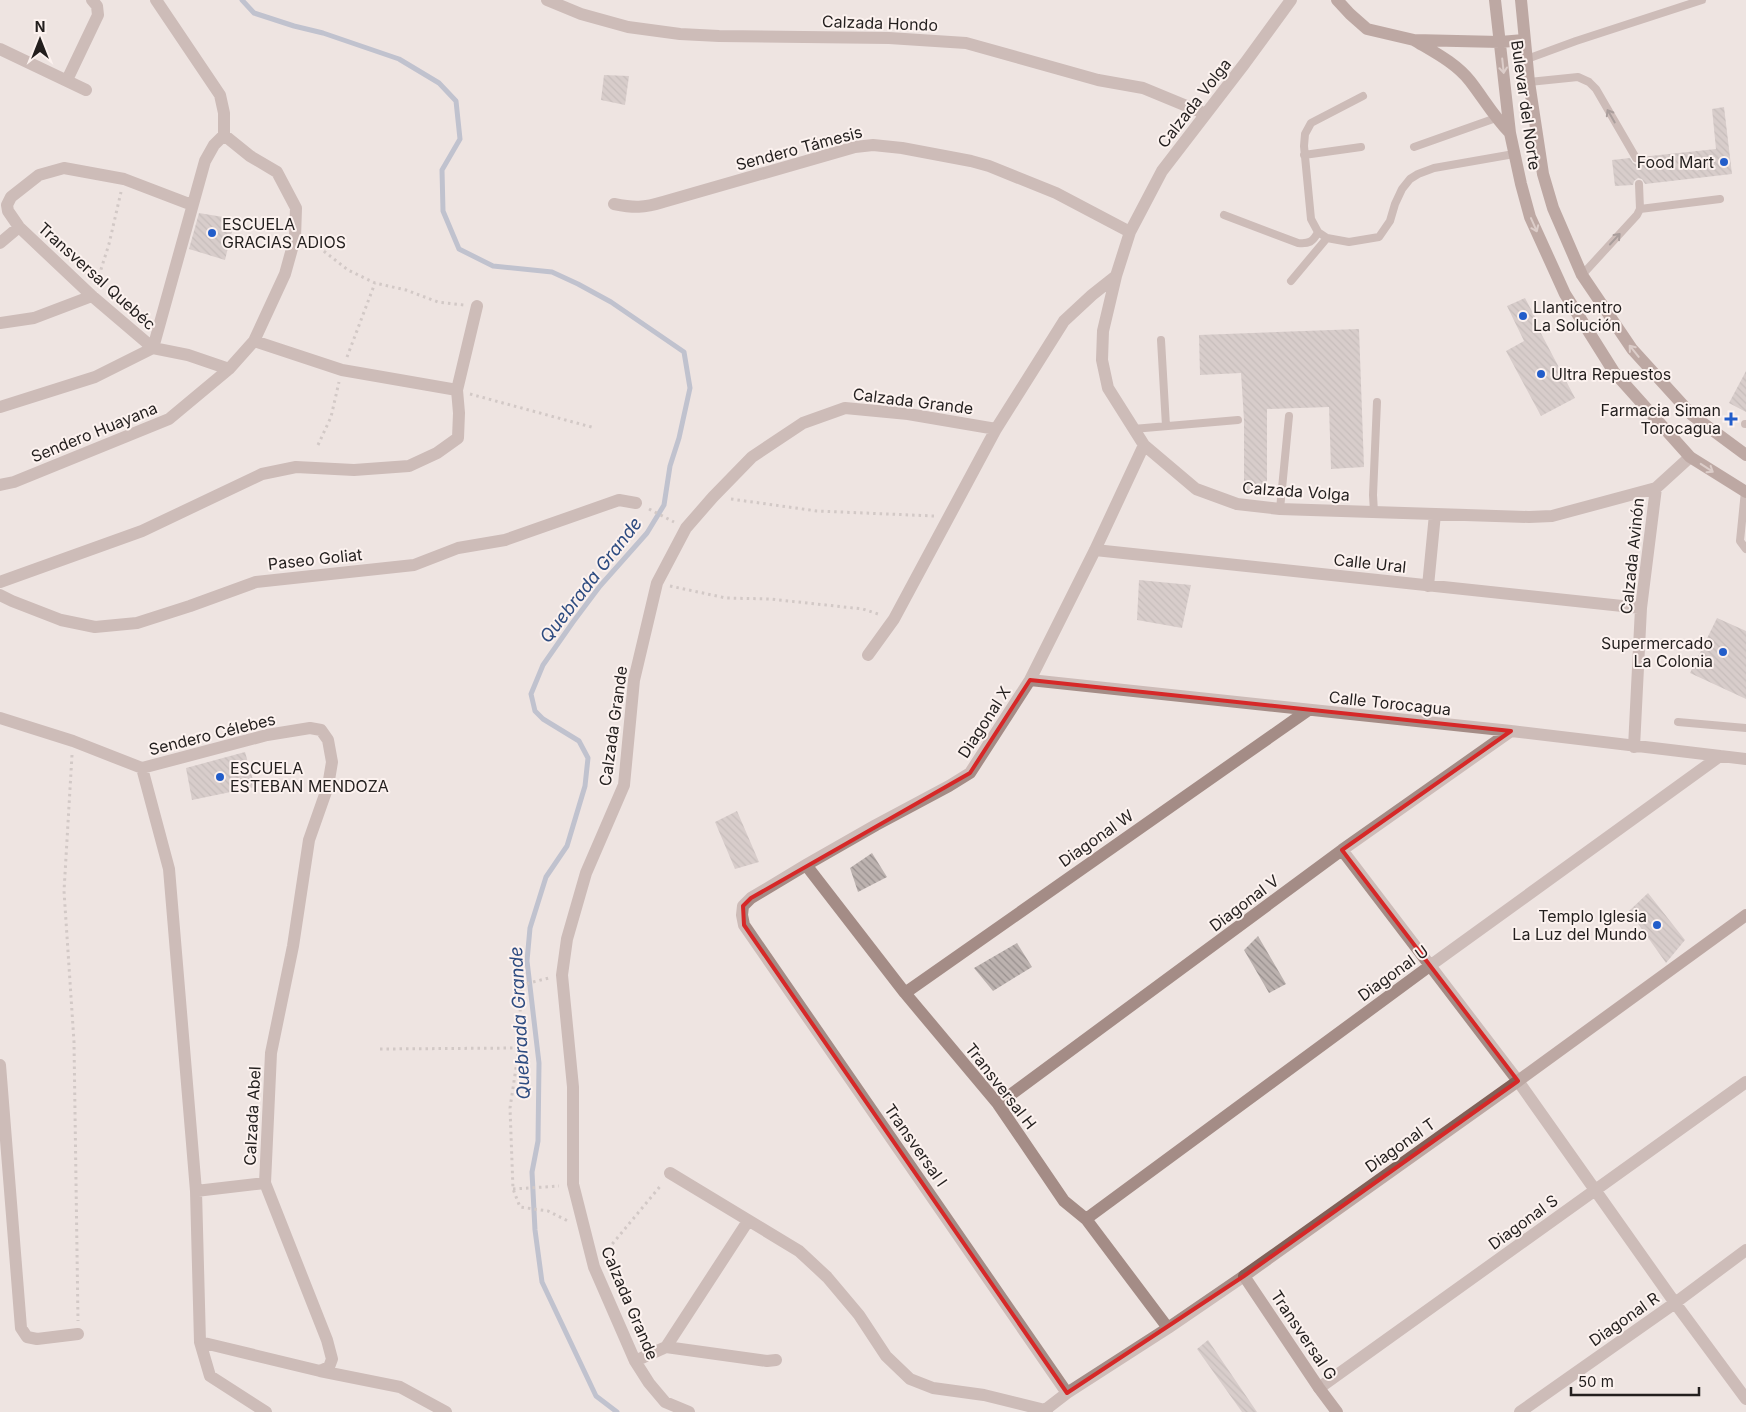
<svg xmlns="http://www.w3.org/2000/svg" width="1746" height="1412" font-family="Inter,sans-serif">
  <style>
    .lines { fill: none; stroke-linecap: round; stroke-linejoin: round }
    .stream { stroke: #8899b7; stroke-width: 5 }
    .building { fill: url(#building-back-hatch) }
    .path { stroke: #b0a8a5; stroke-width: 3; stroke-dasharray: 2.5 4; stroke-linecap: butt }
    .lane { stroke: #a48c86; stroke-width: 8 }
    .street { stroke: #a48c86; stroke-width: 12 }
    .secondary { stroke: #826158; stroke-width: 12 }
    .oneway { stroke: #c5b1ab }
    .oneway2 { stroke: #574b48 }
    .marked { fill: none; stroke: #d62828; stroke-width: 4; stroke-linejoin: round }
    .poi-dot { fill: #225dca; stroke: #fcf2ef; stroke-width: 2 }
    .labels { text-anchor: middle; stroke-width: 4; stroke-linejoin: round; paint-order: stroke }
    .street-label { font-size: 16px; fill: #231f1e; stroke: #fcf2ef }
    .poi-label { font-size: 16px; fill: #231f1e; stroke: #fcf2ef; text-anchor: end }
    .water-label { font-size: 18px; font-style: italic; fill: #2d4b80; stroke: #fcf2ef }
  </style>
  <defs>
    <pattern id="building-back-hatch" width="6" height="6" patternUnits="userSpaceOnUse" patternTransform="scale(1.25)"><rect width="6" height="6" fill="#bcb2af"/><path d="M-1 5l2 2M0 0l6 6M5-1l2 2" fill="none" stroke="#98908e"/></pattern>
  </defs>
  <rect width="100%" height="100%" fill="#eee4e1"/>
  <g class="lines">
    <path class="stream" d="M242 0 254 13 294 26 323 33 399 59 439 83 456 101 460 139 442 170 443 211 459 249 493 266 552 272 578 284 611 302 684 352 690 388 679 438 670 466 664 505 647 533 600 586 573 622 543 665 531 694 535 711 543 719 579 741 588 758 585 786 567 846 546 877 530 928 527 961 539 1063 538 1141 532 1172 535 1230 542 1282 596 1396 617 1412"/>
  </g>
  <path class="building" d="M604 75 629 76 625 105 601 100Z
    M1724 107 1732 174 1645 184 1642 179 1638 178 1634 181 1633 185 1615 186 1612 160 1630 158 1633 163 1636 164 1641 161V157L1716 149 1712 109Z
    M199 213 235 219 225 260 189 249Z
    M1525 298 1535 317 1533 318 1575 398 1541 416 1506 351 1524 341 1507 306Z
    M1359 329 1364 467 1331 469 1329 407 1267 409V494L1244 492V420L1241 373 1200 375 1199 335Z
    M1746 371V412L1729 403Z
    M1139 580 1191 585 1182 628 1137 620Z
    M1717 618 1746 631V699L1690 673Z
    M245 752 255 787 192 800 186 768Z
    M737 811 759 862 735 869 715 822Z
    M872 853 887 877 858 892 850 868Z
    M1648 893 1685 940 1666 963 1629 911Z
    M1258 936 1286 984 1269 993 1244 950Z
    M1017 943 1032 967 993 991 974 968Z
    M1208 1340 1257 1412H1242L1197 1349Z"/>
  <g class="lines">
    <path class="path" d="M307 242 316 245 348 270 375 283 406 290 438 302 464 305
      M97 282 109 244 121 192
      M347 357 375 283
      M470 394 595 428
      M318 445 331 417 339 382
      M731 499 817 511 934 516
      M649 509 674 522
      M670 586 726 598 770 599 863 609 881 615
      M72 755 64 891 74 1042 78 1321
      M519 1048 510 1108 513 1189 520 1207 548 1211 568 1221
      M380 1049 519 1048 521 985 549 978
      M513 1189 559 1186
      M604 1254 662 1184"/>
    <path class="lane" d="M1527 59 1576 41 1702 0
      M1529 82 1578 77 1589 82 1596 89 1636 158
      M1363 96 1311 123 1305 134 1304 146 1311 219 1318 232 1327 238 1349 242 1379 237 1390 221 1395 204 1402 189 1410 179 1418 174 1434 168 1514 154
      M1414 147 1496 118
      M1304 155 1361 147
      M1640 209 1720 199
      M1224 215 1298 243C1309 244 1313 242 1318 232
      M1582 275 1637 215 1640 209 1639 184
      M1291 281 1327 238
      M1161 340 1166 426
      M1745 424H1746
      M1133 429 1238 420
      M1745 491 1740 541 1746 549
      M1280 509 1289 416
      M1374 512 1373 495 1377 402
      M1678 722 1746 728"/>
    <path class="street" d="M547 0 581 14 628 27 680 34 719 36 889 38 966 43 1098 80 1143 88 1206 114
      M1291 0 1245 63 1162 171 1130 232 1116 276 1103 331 1102 360 1108 388 1144 445 1196 489 1237 504 1280 509 1529 517 1552 516 1656 488 1690 457
      M0 49 86 90
      M67 80 98 15 97 6 92 0
      M614 204C634 208 644 208 663 202L855 147 873 145 902 148 971 161 989 166 1056 193 1130 232
      M192 205 124 179 64 168 39 175 11 197 7 205 8 211 19 227 92 296 153 348 188 355 229 369
      M0 243 19 227
      M0 323 34 318 92 296
      M254 341 342 370 457 390
      M0 407 95 377 153 348 205 161 214 145 224 135V113L220 95 156 0
      M0 485 14 482 169 419 229 369 254 341 285 274 295 238 296 208 277 172 250 156 224 135
      M1095 550 1641 608
      M0 582 142 531 262 474 296 467 354 470 409 466 437 453 458 438 459 413 457 390 477 306
      M1428 586 1435 514
      M0 595 12 601 61 620 95 627 137 623 190 606 256 582 414 565 458 548 505 540 619 500 636 503
      M868 655 894 619 996 429 1064 321 1092 295 1116 276
      M1030 680 1511 731 1746 759
      M0 718 73 741 142 768 267 735 310 728 321 730 328 740 332 762 328 786 309 840 293 946 271 1053 265 1183 327 1340 332 1359 329 1367 320 1371 200 1342
      M1634 747 1641 608 1656 488
      M142 768 169 869 196 1191 200 1342 210 1376 266 1412
      M1342 850 1518 1081 1675 1303 1746 1399
      M806 865 905 993 998 1104 1064 1201 1086 1219 1168 1328
      M905 993 1307 711
      M0 1065 21 1328 27 1337 37 1339 78 1334
      M998 1104 1342 850 1511 731
      M670 1173 799 1251 827 1277 859 1315 886 1356 910 1379 933 1388 984 1395 1045 1410
      M196 1191 265 1183
      M1086 1219 1431 965 1720 756
      M666 1347 767 1361 776 1360
      M635 1361 666 1347 748 1221
      M320 1371 400 1387 446 1412
      M1319 1388 1746 1082
      M1067 1393 744 925 742 915 743 906 751 898 806 865 876 825 949 786 970 773 1030 680 1095 550 1144 445
      M689 1412 665 1402 649 1383 635 1361 594 1267 573 1184V1087L562 975 567 939 586 873 624 785 634 680 657 583 686 528 713 497 752 457 803 423 845 408 908 414 996 429
      M1047 1412 1045 1410 1067 1393 1168 1328 1244 1276
      M1520 1412 1675 1303 1746 1250"/>
    <path class="secondary" d="M1337 0 1350 14 1367 29 1414 40 1500 42 1524 40
      M1495 0 1510 133 1521 184 1530 217 1565 294 1614 372 1690 457 1746 492
      M1521 0 1529 82 1543 174 1553 208 1582 275 1632 349 1692 415 1746 455
      M1414 40C1434 52 1456 63 1470 81 1484 99 1494 117 1510 133
      M1337 1412 1319 1388 1244 1276 1518 1081 1746 915"/>
  </g>
  <defs><path id="oneway-shaft" d="M-6 0H5M1.5-3L5.5 0L1.5 3" fill="none" stroke-width="1.6" stroke-linecap="round" stroke-linejoin="round" transform="scale(1.25)"/></defs>
  <g class="oneway">
    <use href="#oneway-shaft" transform="translate(1503 66) rotate(84)"/>
    <use href="#oneway-shaft" transform="translate(1534 225) rotate(66)"/>
    <use href="#oneway-shaft" transform="translate(1634 351) rotate(-129)"/>
    <use href="#oneway-shaft" transform="translate(1707 468) rotate(33)"/>
  </g>
  <g class="oneway2">
    <use href="#oneway-shaft" transform="translate(1611 116) rotate(-120)"/>
    <use href="#oneway-shaft" transform="translate(1615 239) rotate(-47)"/>
  </g>
  <path d="M0 0H1746V1412H0ZM1030 680 1511 731 1342 850 1518 1081 1244 1276 1067 1393 744 925 743 906 751 898 970 773Z" fill="#eee4e1" fill-opacity=".55" fill-rule="evenodd"/>
  <path class="marked" d="M1030 680 1511 731 1342 850 1518 1081 1244 1276 1067 1393 744 925 743 906 751 898 970 773Z"/>
  <g class="poi-dot">
    <circle cx="1724" cy="162" r="5"/>
    <circle cx="212" cy="233" r="5"/>
    <circle cx="1523" cy="316" r="5"/>
    <circle cx="1541" cy="374" r="5"/>
    <path d="M1728.5 411.5h5v5h5v5h-5v5h-5v-5h-5v-5h5z"/>
    <circle cx="1723" cy="652" r="5"/>
    <circle cx="220" cy="777" r="5"/>
    <circle cx="1657" cy="925" r="5"/>
  </g>
  <g class="labels">
    <g class="street-label">
      <text transform="translate(880 23) rotate(2)" y="6">Calzada Hondo</text>
      <text transform="translate(1194 103) rotate(-52)" y="6">Calzada Volga</text>
      <text transform="translate(1526 105) rotate(82)" y="6">Bulevar del Norte</text>
      <text transform="translate(799 148) rotate(-15)" y="6">Sendero Támesis</text>
      <text transform="translate(97 276) rotate(42)" y="6">Transversal Quebéc</text>
      <text transform="translate(913 401) rotate(7)" y="6">Calzada Grande</text>
      <text transform="translate(94 432) rotate(-22)" y="6">Sendero Huayana</text>
      <text transform="translate(1296 491) rotate(4)" y="6">Calzada Volga</text>
      <text transform="translate(1632 556) rotate(-84)" y="6">Calzada Avinón</text>
      <text transform="translate(315 559) rotate(-6)" y="6">Paseo Goliat</text>
      <text transform="translate(1370 563) rotate(6)" y="6">Calle Ural</text>
      <text transform="translate(1390 703) rotate(6)" y="6">Calle Torocagua</text>
      <text transform="translate(984 722) rotate(-57)" y="6">Diagonal X</text>
      <text transform="translate(613 726) rotate(-82)" y="6">Calzada Grande</text>
      <text transform="translate(212 734) rotate(-14)" y="6">Sendero Célebes</text>
      <text transform="translate(1096 838) rotate(-35)" y="6">Diagonal W</text>
      <text transform="translate(1244 903) rotate(-37)" y="6">Diagonal V</text>
      <text transform="translate(1393 973) rotate(-36)" y="6">Diagonal U</text>
      <text transform="translate(1001 1086) rotate(52)" y="6">Transversal H</text>
      <text transform="translate(252 1116) rotate(-87)" y="6">Calzada Abel</text>
      <text transform="translate(916 1145) rotate(55)" y="6">Transversal I</text>
      <text transform="translate(1400 1145) rotate(-35)" y="6">Diagonal T</text>
      <text transform="translate(1523 1222) rotate(-36)" y="6">Diagonal S</text>
      <text transform="translate(630 1303) rotate(67)" y="6">Calzada Grande</text>
      <text transform="translate(1624 1319) rotate(-35)" y="6">Diagonal R</text>
      <text transform="translate(1304 1335) rotate(56)" y="6">Transversal G</text>
    </g>
    <g class="poi-label">
      <text x="1714" y="168">Food Mart</text>
      <text x="222" y="230" text-anchor="start">ESCUELA<tspan x="222" dy="18">GRACIAS ADIOS</tspan></text>
      <text x="1533" y="313" text-anchor="start">Llanticentro<tspan x="1533" dy="18">La Solución</tspan></text>
      <text x="1551" y="380" text-anchor="start">Ultra Repuestos</text>
      <text x="1721" y="416">Farmacia Siman<tspan x="1721" dy="18">Torocagua</tspan></text>
      <text x="1713" y="649">Supermercado<tspan x="1713" dy="18">La Colonia</tspan></text>
      <text x="230" y="774" text-anchor="start">ESCUELA<tspan x="230" dy="18">ESTEBAN MENDOZA</tspan></text>
      <text x="1647" y="922">Templo Iglesia<tspan x="1647" dy="18">La Luz del Mundo</tspan></text>
    </g>
    <g class="water-label">
      <text transform="translate(591 580) rotate(-52)" y="6">Quebrada Grande</text>
      <text transform="translate(520 1023) rotate(-93)" y="6">Quebrada Grande</text>
    </g>
  </g>
  <g transform="translate(40 40)" stroke="#fcf2ef" stroke-width="4" paint-order="stroke">
  <path d="M0-4L9 19L0 12L-9 19Z" fill="#231f1e"/>
  <text y="-8" font-size="14" font-weight="bold" text-anchor="middle" fill="#231f1e">N</text>
  </g>
  <path d="M1571 1387v8h128v-8" fill="none" stroke="#231f1e" stroke-width="2.5"/>
  <text x="1578" y="1387" font-size="15" fill="#231f1e" stroke="#fcf2ef" stroke-width="4" paint-order="stroke">50 m</text>
</svg>
